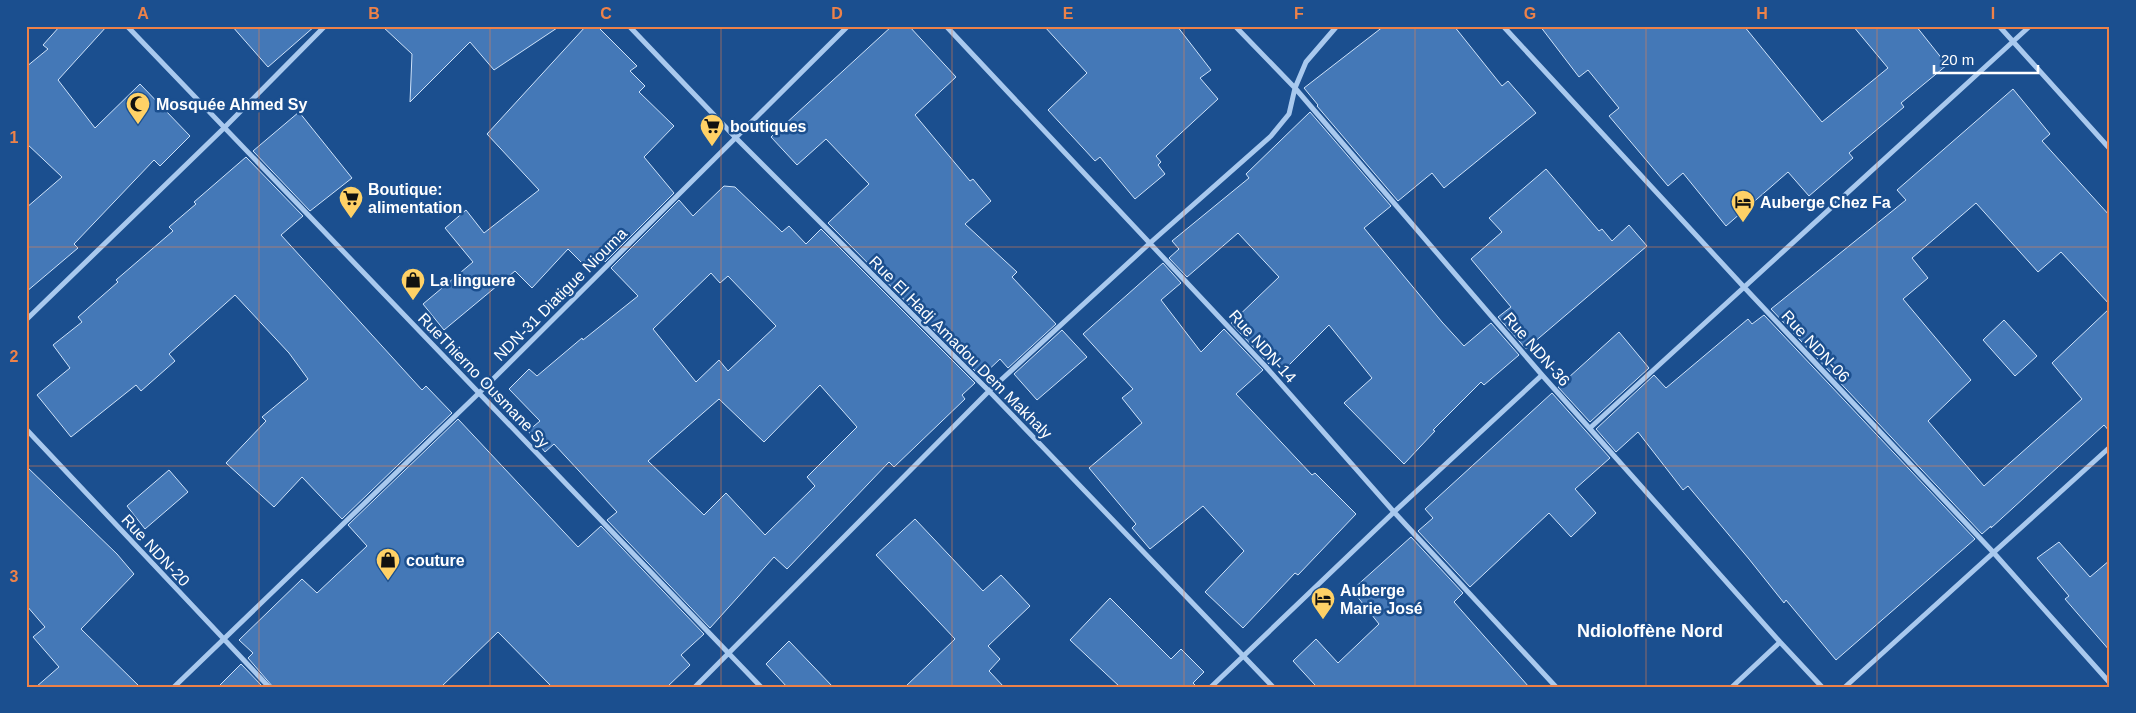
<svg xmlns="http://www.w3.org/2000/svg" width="2136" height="713" font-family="Helvetica,sans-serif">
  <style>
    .building { fill: #4478b7; stroke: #cfe3fa; fill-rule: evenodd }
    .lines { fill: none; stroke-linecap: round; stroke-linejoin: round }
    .minor { stroke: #a9c9ee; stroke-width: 5 }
    .grid { fill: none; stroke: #ee8249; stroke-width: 1; stroke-opacity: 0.55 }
    .labels { text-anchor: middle; stroke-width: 5; stroke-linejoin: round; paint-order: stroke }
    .poi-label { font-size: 16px; font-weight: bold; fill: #fff; stroke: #1b4f8f; text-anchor: start }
    .street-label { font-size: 16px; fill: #fff; stroke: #1b4f8f }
    .neighbourhood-label { font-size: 18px; font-weight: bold; fill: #fff; stroke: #1b4f8f }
    .neatline { fill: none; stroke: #ee8249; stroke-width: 2 }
    .grid-label { font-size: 16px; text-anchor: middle; font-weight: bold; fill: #ee8249 }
  </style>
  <rect width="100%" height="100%" fill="#1b4f8f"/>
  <path class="building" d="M60 26H73L75 28 78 26H107L58 80 95 128 140 84 190 136 160 166 154 160 74 244 78 248 26 292V208L62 177 26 143V67L48 49 43 45Z
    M232 26H315L268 67Z
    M382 26H560L494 70 470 42 410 102 412 54Z
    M586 26H597L637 66 630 71 645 86 639 92 674 126 644 157 674 193 605 262 597 254 584 265 568 249 532 288 515 271 444 330 423 304 473 262 445 228 466 210 484 233 539 190 487 134Z
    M892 26H909L956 77 915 115 970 181 973 179 991 201 965 224 1017 272 1012 277 1056 324 1008 368 1000 359 981 377 828 223 869 184 826 139 797 165 771 137Z
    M1044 26H1177L1211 70 1200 78 1218 99 1156 156 1161 162 1158 165 1165 174 1135 199 1100 157 1095 161 1048 110 1087 73Z
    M1384 26H1454L1502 86 1508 81 1536 113 1444 188 1432 173 1398 201 1317 106 1318 105 1304 88Z
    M1540 26H1744L1822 122 1888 68 1853 26H1916L1947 65 1901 103 1904 107 1849 153 1853 158 1809 196 1788 172 1726 226 1683 173 1668 186 1609 116 1619 108 1588 70 1579 77Z
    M2013 89 2050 134 2042 141 2110 216V305L2061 252 2038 272 1976 203 1912 258 1928 278 1903 299 1971 380 1928 421 1984 486 2082 399 2052 363 2110 308V432L2104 425 1991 528V526L1982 534 1771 309 1906 200 1897 190Z
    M299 112 352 178 310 211 253 151Z
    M1310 112 1391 206 1364 228 1442 322 1464 346 1491 323 1519 355 1484 385 1481 382 1433 430 1435 431 1404 464 1344 403 1372 378 1329 325 1285 369 1276 359 1269 364 1231 323 1279 277 1238 233 1187 277 1169 258 1179 249 1172 241 1249 178 1246 174Z
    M246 157 303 216 281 235 422 390 426 386 452 413 342 519 302 477 274 507 226 463 266 421 262 417 308 379 289 353 235 295 169 354 175 361 141 391 136 385 71 437 37 395 70 368 53 345 82 322 78 317 118 282 116 280 173 231 169 227 196 204 194 202Z
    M1546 169 1599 231 1602 229 1612 241 1629 225 1647 246 1526 349 1498 317 1511 307 1471 259 1502 232 1489 218Z
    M724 186 735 187 782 232 789 226 806 244 821 229 975 383 962 395 965 399 894 467 889 462 787 569 774 557 710 628 607 520 617 512 554 444 545 452 528 431 540 421 509 389 529 369 537 376 582 338 583 340 638 296 611 268 679 200 693 216ZM711 273 720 283 728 276 776 326 728 371 719 360 696 382 653 329ZM820 385 857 427 807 477 815 486 765 535 726 493 704 515 648 461 719 399 764 442Z
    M1163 263 1181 283 1161 300 1201 352 1224 329 1263 370 1236 394 1312 475 1315 473 1356 514 1298 575 1295 573 1243 628 1205 592 1244 551 1203 506 1150 549 1132 528 1136 524 1089 468 1142 423 1122 398 1133 389 1083 334Z
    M1764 315 1975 539 1836 660 1786 600 1784 603 1749 559 1688 486 1683 490 1638 432 1616 452 1596 429 1654 375 1666 388 1748 319 1752 324Z
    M2004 320 2037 356 2015 376 1983 340Z
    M1062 330 1087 357 1037 400 1014 374Z
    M1619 332 1649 368 1590 422 1558 387Z
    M1552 393 1610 458 1575 489 1596 513 1571 537 1549 513 1470 587 1418 531 1433 518 1425 509Z
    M458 419 578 547 601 526 704 634 681 655 690 665 667 687H552L498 632 441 687H273L248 658 253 653 239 640 302 579 317 593 367 546 348 525Z
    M26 466 117 554 134 574 81 629 140 687H36L59 667 33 637 45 627 26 605Z
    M169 470 188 492 145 529 127 506Z
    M915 519 983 591 1001 575 1030 606 988 646 1000 659 989 671 1004 687H905L955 639 876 555Z
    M1411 537 1463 593 1454 602 1529 687H1313L1315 685 1293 661 1316 639 1338 663 1379 624 1352 590Z
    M2059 542 2090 577 2110 560V651L2065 599 2069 596 2037 558Z
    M1110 598 1171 659 1181 649 1204 672 1193 683 1197 687H1120L1070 640Z
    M789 641 833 687H787L766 664Z
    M241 664 263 687H218Z"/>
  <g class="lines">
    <path class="minor" d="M127 26 761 687
      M629 26 735 137 989 391 1273 687
      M946 26 1266 367 1394 512 1556 687
      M1235 26 1295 88 1542 375 1780 642 1822 687
      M1503 26 1743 286 1993 552 2110 683
      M1999 26 2110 149
      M26 320 224 128 325 26
      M1590 428 2030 26
      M26 429 269 687
      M174 687 480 392 848 26
      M695 687 989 391 1150 243 1271 136 1289 114 1295 88 1306 62 1337 26
      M1211 687 1394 512 1542 375
      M1732 687 1780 642
      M1845 687 2110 447"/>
  </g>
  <path class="grid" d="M259 26V687M490 26V687M721 26V687M952 26V687M1184 26V687M1415 26V687M1646 26V687M1877 26V687M26 247H2110M26 466H2110"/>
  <defs>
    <symbol id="mosque-pin" viewBox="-11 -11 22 30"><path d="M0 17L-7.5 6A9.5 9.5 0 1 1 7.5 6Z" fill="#ffd166" stroke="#1b4f8f"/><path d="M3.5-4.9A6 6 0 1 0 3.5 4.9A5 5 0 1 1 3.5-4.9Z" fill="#111"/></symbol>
    <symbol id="supermarket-pin" viewBox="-11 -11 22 30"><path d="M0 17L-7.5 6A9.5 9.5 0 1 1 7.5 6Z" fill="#ffd166" stroke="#1b4f8f"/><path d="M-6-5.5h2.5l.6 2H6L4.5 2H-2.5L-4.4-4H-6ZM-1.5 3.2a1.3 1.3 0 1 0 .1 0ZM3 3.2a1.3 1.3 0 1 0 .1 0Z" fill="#111"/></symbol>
    <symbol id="hotel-pin" viewBox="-11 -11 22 30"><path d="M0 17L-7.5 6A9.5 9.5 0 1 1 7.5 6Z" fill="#ffd166" stroke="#1b4f8f"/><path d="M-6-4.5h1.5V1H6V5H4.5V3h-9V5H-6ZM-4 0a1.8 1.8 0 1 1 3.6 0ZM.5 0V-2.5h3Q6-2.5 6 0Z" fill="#111"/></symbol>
    <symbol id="shop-pin" viewBox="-11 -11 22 30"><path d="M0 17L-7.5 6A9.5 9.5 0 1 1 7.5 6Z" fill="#ffd166" stroke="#1b4f8f"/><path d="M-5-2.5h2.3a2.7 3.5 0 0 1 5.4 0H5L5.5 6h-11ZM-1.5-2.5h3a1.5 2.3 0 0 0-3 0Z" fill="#111"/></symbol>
  </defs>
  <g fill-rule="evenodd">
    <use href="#mosque-pin" x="124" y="90" width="28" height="38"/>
    <use href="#supermarket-pin" x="698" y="112" width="28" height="38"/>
    <use href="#supermarket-pin" x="337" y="184" width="28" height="38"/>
    <use href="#hotel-pin" x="1729" y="188" width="28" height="38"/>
    <use href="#shop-pin" x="399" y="266" width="28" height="38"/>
    <use href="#shop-pin" x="374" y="546" width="28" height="38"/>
    <use href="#hotel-pin" x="1309" y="585" width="28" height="38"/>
  </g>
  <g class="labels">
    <g class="poi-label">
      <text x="156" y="110">Mosquée Ahmed Sy</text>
      <text x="730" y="132">boutiques</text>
      <text x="368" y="195">Boutique:<tspan x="368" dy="18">alimentation</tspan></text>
      <text x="1760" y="208">Auberge Chez Fa</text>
      <text x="430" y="286">La linguere</text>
      <text x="406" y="566">couture</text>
      <text x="1340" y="596">Auberge<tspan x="1340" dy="18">Marie José</tspan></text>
    </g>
    <g class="street-label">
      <text transform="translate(560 294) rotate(-45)" y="6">NDN-31 Diatigue Niouma</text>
      <text transform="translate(1263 346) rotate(48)" y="6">Rue NDN-14</text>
      <text transform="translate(1816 346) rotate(47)" y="6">Rue NDN-06</text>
      <text transform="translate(961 347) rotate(45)" y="6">Rue El Hadj Amadou Dem Makhaly</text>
      <text transform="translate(1537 349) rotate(49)" y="6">Rue NDN-36</text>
      <text transform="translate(484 380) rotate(46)" y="6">RueThierno Ousmane Sy</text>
      <text transform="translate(156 550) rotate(47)" y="6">Rue NDN-20</text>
    </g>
    <g class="neighbourhood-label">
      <text x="1650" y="637">Ndioloffène Nord</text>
    </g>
  </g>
  <rect width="2136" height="713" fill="none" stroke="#1b4f8f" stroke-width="55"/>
  <path d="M1934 65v8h104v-8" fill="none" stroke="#ffffff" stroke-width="2.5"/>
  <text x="1941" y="65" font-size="15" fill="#ffffff" stroke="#1b4f8f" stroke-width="4" paint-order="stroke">20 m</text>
  <rect x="28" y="28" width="2080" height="658" class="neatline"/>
  <g class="grid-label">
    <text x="143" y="19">A</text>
    <text x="374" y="19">B</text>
    <text x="606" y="19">C</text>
    <text x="837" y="19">D</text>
    <text x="1068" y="19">E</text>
    <text x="1299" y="19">F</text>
    <text x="1530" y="19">G</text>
    <text x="1762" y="19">H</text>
    <text x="1993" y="19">I</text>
    <text x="14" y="143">1</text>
    <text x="14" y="362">2</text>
    <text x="14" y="582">3</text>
  </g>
</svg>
